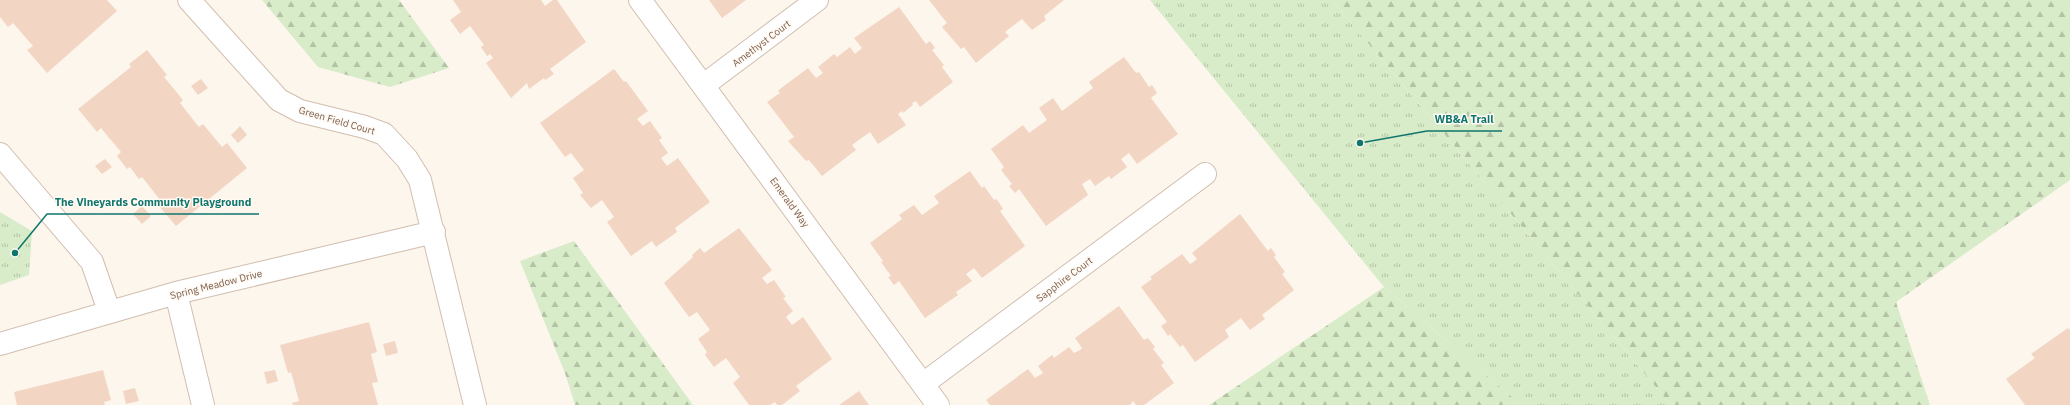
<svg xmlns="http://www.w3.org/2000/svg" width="2070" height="405" font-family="'IBM Plex Sans',sans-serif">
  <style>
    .grass { fill: url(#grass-tufts) }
    .forest { fill: url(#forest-firs) }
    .building { fill: #f3d5c3 }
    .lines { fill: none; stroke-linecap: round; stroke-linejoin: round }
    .street-casing { stroke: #d1beb0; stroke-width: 24 }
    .street { stroke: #fff; stroke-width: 22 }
    .labels { text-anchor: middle; stroke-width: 3; stroke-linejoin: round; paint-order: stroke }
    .street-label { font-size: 10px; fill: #7a5c4d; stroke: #fffaf3 }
    .leader { fill: none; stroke: #0f766e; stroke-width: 1.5 }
    .callout-dot { fill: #0f766e; stroke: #fffaf3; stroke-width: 1.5 }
    .callout-label { font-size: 11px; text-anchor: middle; font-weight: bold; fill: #0f766e; stroke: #fffaf3; stroke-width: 3; stroke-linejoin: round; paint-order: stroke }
  </style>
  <defs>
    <pattern id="grass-tufts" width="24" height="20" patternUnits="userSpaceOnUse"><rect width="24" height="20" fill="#d8ecc9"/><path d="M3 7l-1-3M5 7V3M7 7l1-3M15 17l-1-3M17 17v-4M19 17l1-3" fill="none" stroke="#b4c2a5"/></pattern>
    <pattern id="forest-firs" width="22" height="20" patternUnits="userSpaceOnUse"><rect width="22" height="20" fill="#d8ecc9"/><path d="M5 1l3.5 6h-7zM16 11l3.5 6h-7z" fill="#b4c2a5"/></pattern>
  </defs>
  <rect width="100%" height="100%" fill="#fdf6ec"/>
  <path class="grass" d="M1150 0H1332L1671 405H1521L1384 287Z
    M0 212 32 231 29 275 0 285Z"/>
  <path class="forest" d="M262 0H399L449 68 390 87 318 67Z
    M1332 0H2070V180L1896 302 1930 405H1671Z
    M574 241 693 405H575L565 373 520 261Z
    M1384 287 1521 405H1209Z"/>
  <path class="building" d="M0 0H107L117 11 47 73 27 50 33 46 13 23 8 27 0 17Z
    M453 0H541L545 6 553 0H557L586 42 550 69 554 74 545 80 544 78 529 89 527 83 511 98 486 63 493 58 490 54 487 56 481 47 484 45 470 26 460 34 450 20 461 12Z
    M709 0H746L722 18Z
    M929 0H1064L1044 16 1046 20 1032 30 1022 19 1005 32 1009 36 976 63 964 47 961 49 942 27 947 23Z
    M899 7 926 44 930 41 933 45 935 48 932 50 944 65 942 67 953 82 920 107 916 101 912 103 913 105 903 113 902 111 898 114 906 125 878 144 870 132 852 145 856 150 822 176 809 160 806 161 788 141 794 137 767 102 780 93 778 91 780 89 808 68 816 78 823 73 818 67 834 54 837 57 850 47 855 54 856 53 862 48 854 38Z
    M147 50 167 75 164 77 183 100 180 103 199 127 203 124 222 147 227 143 247 168 176 226 157 204 161 201 142 177 139 179 130 167 127 169 117 156 121 152 105 133 101 128 97 132 78 109 131 67 129 64Z
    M1124 57 1136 73 1139 72 1149 87 1152 85 1157 93 1151 98 1178 134 1137 164 1129 153 1121 159 1127 167 1111 179 1109 176 1095 186 1090 179 1082 184 1088 195 1046 226 1019 189 1015 193 1009 186 1012 184 1001 170 1004 167 991 149 1023 125 1029 133 1047 120 1039 108 1053 98 1062 111 1093 88 1089 82Z
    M614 69 624 82 626 81 648 111 637 119 643 126 650 121 662 138 659 140 668 153 661 158 667 166 678 158 710 202 675 228 677 232 656 247 652 241 631 256 607 222 614 217 602 200 591 208 580 195 583 193 573 178 584 170 571 153 565 157 540 123Z
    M201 79 208 88 198 95 191 86Z
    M240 126 247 135 238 143 231 135Z
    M105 159 112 167 102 174 95 166Z
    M970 171 982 188 984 186 994 200 996 199 998 201 1003 209 1000 211 1025 246 982 278 974 268 966 274 972 281 956 292 958 295 925 318 899 281 894 285 888 277 891 276 881 262 883 261 870 243 902 219 899 215 914 205 922 215 939 203 934 196Z
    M142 206 151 216 142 224 133 214Z
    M1240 214 1268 251 1271 248 1276 255 1274 257 1285 272 1282 274 1294 290 1262 315 1265 319 1250 330 1241 318 1225 330 1229 337 1195 362 1183 345 1180 347 1170 334 1168 336 1161 326 1167 322 1141 287 1152 279 1150 277 1182 254 1190 264 1192 263 1197 259 1192 253Z
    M739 228 772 270 762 278 767 284 774 280 786 297 783 298 793 311 786 317 792 325 803 317 832 359 796 386 800 391 782 405H777L775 402 770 405H749L733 383 740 377 726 358 714 367 705 355 707 352 698 339 710 330 697 312 689 317 664 283 693 257 692 255 700 248 704 253Z
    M1119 306 1144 340 1148 338 1155 347 1153 349 1164 363 1161 365 1174 383 1144 405H1136L1133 401 1130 405H990L986 400 1028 369 1035 378 1043 373 1038 366 1052 355 1054 358 1069 347 1074 353 1080 350 1082 348 1075 338Z
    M369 322 377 352 371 354 378 382 372 383 378 405H293L292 403 299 401 291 372 288 373 280 345Z
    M2068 328 2070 330V405H2025L2006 379 2035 358 2031 354Z
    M395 341 398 353 386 356 383 344Z
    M103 370 111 400 104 402 105 405H17L14 392Z
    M275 370 278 381 267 384 264 372Z
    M135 388 139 401 126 404 123 391Z
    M859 391 869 405H839Z"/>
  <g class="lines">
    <defs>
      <path id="street" d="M189 0 279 100 300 111 365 127 384 134 407 159 420 180 475 405
        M640 0 938 405
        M704 85 817 0
        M0 154 92 262 109 311
        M176 293 203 405
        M0 344 176 293 434 232
        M923 384 1205 174"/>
    </defs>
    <use href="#street" class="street-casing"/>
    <use href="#street" class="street"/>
  </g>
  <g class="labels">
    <g class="street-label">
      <text transform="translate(761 43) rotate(-37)" y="4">Amethyst Court</text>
      <text transform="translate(337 120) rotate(16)" y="4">Green Field Court</text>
      <text transform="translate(790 202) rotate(54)" y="4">Emerald Way</text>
      <text transform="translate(1064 279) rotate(-37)" y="4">Sapphire Court</text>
      <text transform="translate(216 284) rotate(-14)" y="4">Spring Meadow Drive</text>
    </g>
  </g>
  <path class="leader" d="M1360 143L1427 131H1502M15 253L47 214H259"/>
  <g class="callout-dot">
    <circle cx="1360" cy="143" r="4"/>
    <circle cx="15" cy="253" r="4"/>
  </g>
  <g class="callout-label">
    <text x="1464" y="123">WB&amp;A Trail</text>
    <text x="153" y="206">The Vineyards Community Playground</text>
  </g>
</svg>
